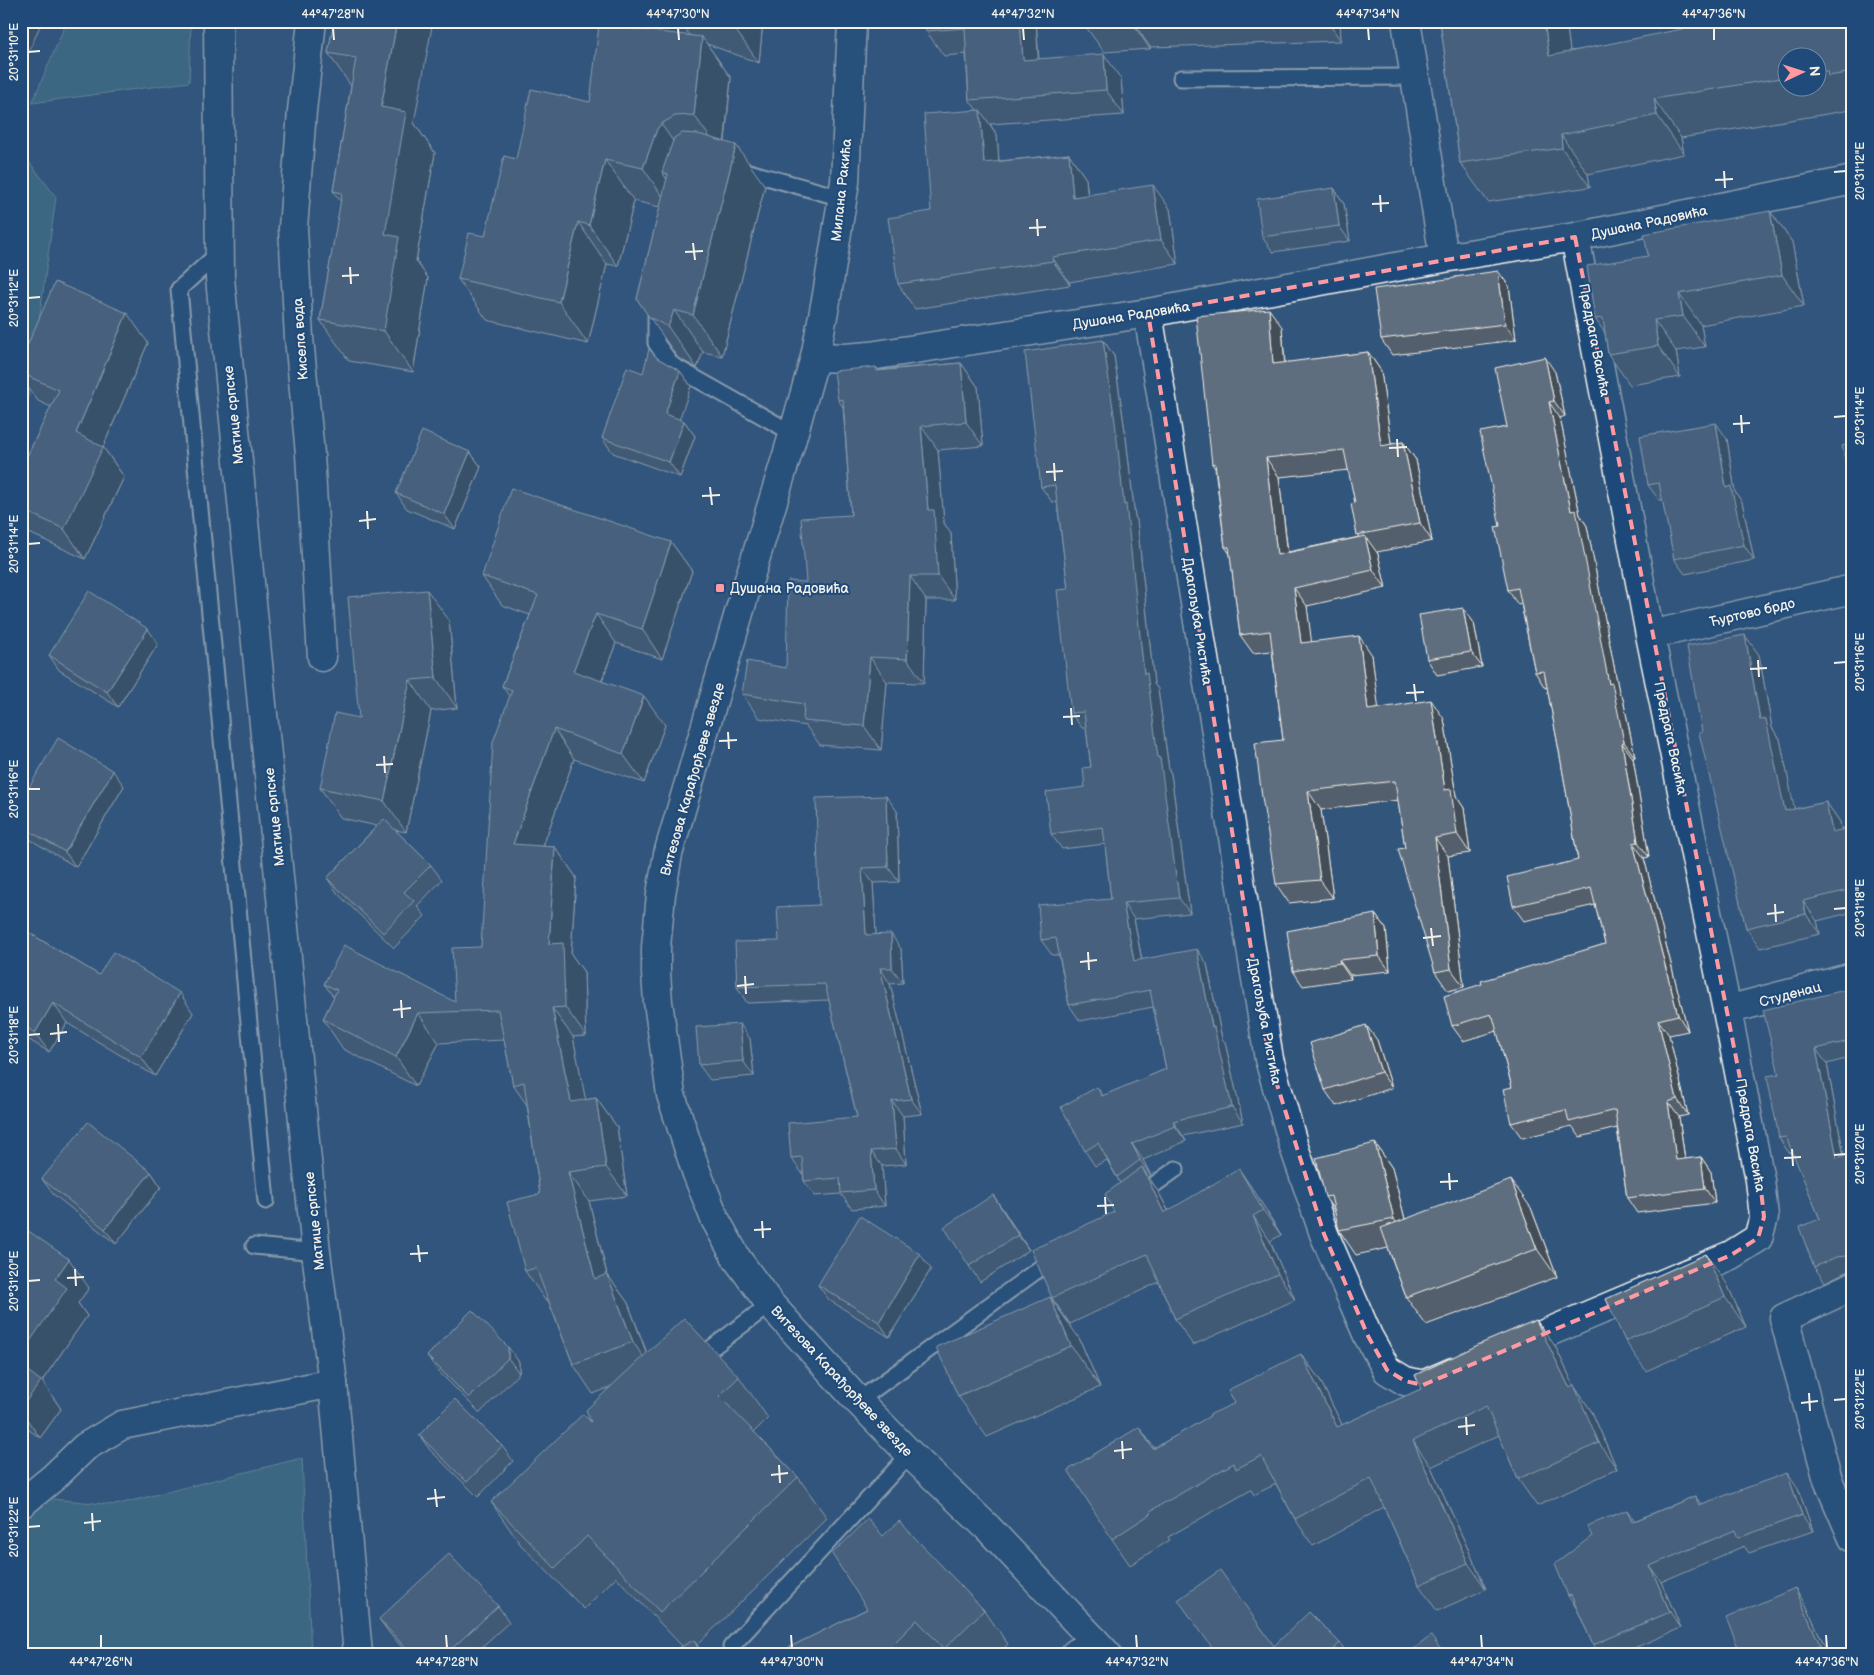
<svg xmlns="http://www.w3.org/2000/svg" width="1874" height="1675" font-family="'Balsamiq Sans',sans-serif">
  <style>
    .green { fill: #4a7d8a; stroke: #9fb7b9 }
    .lines { fill: none; stroke-linecap: round; stroke-linejoin: round }
    .service-casing { stroke: #f4f1e8; stroke-width: 19 }
    .minor-casing { stroke: #f4f1e8; stroke-width: 31 }
    .secondary-casing { stroke: #f4f1e8; stroke-width: 31 }
    .service { stroke: #1f4a7a; stroke-width: 15 }
    .minor { stroke: #1f4a7a; stroke-width: 28 }
    .secondary { stroke: #1f4a7a; stroke-width: 28 }
    .wall { fill: #525f6d; stroke: #f4f1e8; fill-rule: evenodd }
    .shaded-wall { fill: #424d59; stroke: #f4f1e8 }
    .building { fill: #5f6e7f; stroke: #f4f1e8 }
    .marked { fill: none; stroke: #ff9aa2; stroke-width: 4; stroke-dasharray: 10 6; stroke-linejoin: round }
    .ticks { fill: none; stroke: #f4f1e8; stroke-width: 2 }
    .poi-dot { fill: #ff9aa2; stroke: #1f4a7a; stroke-width: 2 }
    .labels { text-anchor: middle; stroke-width: 4; stroke-linejoin: round; paint-order: stroke }
    .street-label { font-size: 14px; fill: #f4f1e8; stroke: #1f4a7a }
    .poi-label { font-size: 14px; fill: #f4f1e8; stroke: #1f4a7a; text-anchor: start }
    .neatline { fill: none; stroke: #f4f1e8; stroke-width: 2 }
    .ticks-label { font-size: 12px; text-anchor: middle; fill: #f4f1e8 }
  </style>
  <rect width="100%" height="100%" fill="#32557c"/>
  <filter id="ink" filterUnits="userSpaceOnUse"><feTurbulence type="fractalNoise" baseFrequency=".02" numOctaves="2"/><feDisplacementMap in="SourceGraphic" scale="10" xChannelSelector="R" yChannelSelector="G"/><feConvolveMatrix kernelMatrix="1 2 1 2 8 2 1 2 1" color-interpolation-filters="sRGB"/></filter>
  <g filter="url(#ink)">
    <path class="green" d="M67 21H191L189 82 32 103Z
      M21 151 56 197 21 452Z
      M302 1458 311 1654H21V1496L115 1505Z"/>
    <g class="lines">
      <defs>
        <path id="service" d="M1181 78 1415 77
          M738 169 842 198
          M220 252 179 289 266 1201
          M656 307V343L672 365 794 434
          M1137 1197 1176 1169
          M254 1246 316 1252
          M697 1359 770 1304
          M858 1401 1054 1258
          M731 1647 910 1454"/>
        <path id="minor" d="M312 21 302 111 293 228 299 338 310 454 322 657
          M1406 21 1444 258
          M1148 313 1269 1059 1294 1147 1324 1234 1368 1336 1387 1370 1405 1381 1423 1385 1453 1372
          M815 357 845 358 870 356 1148 313 1444 258 1575 237 1853 180
          M1650 635 1853 589
          M1727 1010 1853 977
          M1853 1286 1784 1318 1828 1480 1853 1538
          M1511 1348 1731 1255 1758 1238 1764 1217 1760 1180 1727 1010 1650 635 1575 237
          M21 1504 54 1477 85 1447 122 1425 333 1383
          M1075 1654 1094 1640"/>
        <path id="secondary" d="M218 21 220 278 316 1252 333 1383 358 1654
          M852 21 845 182 827 295 815 357 791 442 744 596 668 854 661 894 656 947V973L658 1002 671 1095 696 1171 715 1219 737 1259 770 1304 858 1401 910 1454 988 1528 1107 1654"/>
      </defs>
      <use href="#service" class="service-casing"/>
      <use href="#minor" class="minor-casing"/>
      <use href="#secondary" class="secondary-casing"/>
      <use href="#service" class="service"/>
      <use href="#minor" class="minor"/>
      <use href="#secondary" class="secondary"/>
    </g>
    <path class="wall" d="M334 21 414 123 435 153 416 261 428 278 413 372 349 361 320 320 341 202 333 191 351 86 328 53Z
      M680 21H763L759 63 707 44 731 78 725 142 765 186 722 356 703 352 697 368 678 358 637 299 660 207 634 201 618 266 607 264 588 344 487 320 458 279 485 236 516 159 590 102 690 36Z
      M926 21H1036L1039 59 1121 79 1124 115 990 124 997 135 999 161 1069 154 1086 179 1088 195 1170 209 1178 264 1069 282 1070 285 915 309 898 284 977 110 969 100 966 54 944 56 926 31Z
      M1086 21H1340L1341 41 1150 47V49L1104 52 1086 27Z
      M1440 21H1566L1570 51 1853 21V112L1851 110 1681 138 1684 154 1588 174 1590 187 1488 202 1460 163ZM1786 58H1816V88H1786Z
      M1334 188 1344 204 1350 241 1273 252 1262 237Z
      M1770 211 1792 242 1804 306 1701 325 1705 347 1676 351 1680 377 1630 385 1608 354 1605 333 1595 319 1648 256Z
      M1509 286 1516 340 1392 355 1381 339Z
      M1282 327 1285 363 1368 352 1381 371 1391 444 1403 442 1416 460 1432 541 1377 552 1378 554 1386 588 1307 606 1311 642 1372 655 1378 708 1444 719 1456 796 1464 808 1470 853 1448 856 1464 987 1448 991 1435 972 1405 848 1398 800 1321 810 1333 898 1289 903 1276 884 1283 740 1272 651 1253 653 1240 635 1230 554 1225 547 1215 468 1212 464ZM1349 470 1355 503 1357 535 1359 537 1288 552 1279 477Z
      M1103 340 1114 356 1126 438 1135 517 1137 520 1154 684 1158 689 1169 770 1171 774 1190 913 1134 919 1142 960 1207 964 1222 1039 1225 1042 1243 1123 1183 1136 1186 1141 1143 1160 1151 1176 1149 1177 1159 1193 1168 1210 1256 1194 1281 1235 1270 1241 1295 1300 1193 1345 1175 1319 1159 1282 1070 1324 1052 1298 1114 1212 1120 1183 1107 1160 1095 1166 1085 1151 1097 1087 1103 1096 1166 1069 1153 1007 1080 1021 1069 1005 1059 955H1052L1041 940 1111 899 1105 844 1062 849 1051 834 1085 787 1091 767 1086 728H1082L1071 713 1068 589 1057 502H1052L1041 487Z
      M148 343 103 447 124 477 85 559 27 532 21 524V469L51 407 38 401 21 378V360Z
      M657 358 680 371 691 386 679 419 684 421 695 436 680 477 613 453 602 438 643 373Z
      M961 363 978 387 983 446 938 450 944 523 951 534 955 600H926L924 683 887 682 881 750 820 745 806 726 759 718 742 694 786 668 851 515 843 407 838 400 876 367 879 370Z
      M1555 372 1565 416 1560 418 1580 515 1587 526 1619 692 1623 699 1635 757 1633 758 1649 857 1644 858 1688 1031 1669 1035 1688 1115 1679 1117 1685 1159 1701 1157 1711 1172 1715 1203 1637 1213 1627 1198 1617 1128 1580 1137 1572 1126 1522 1138 1511 1123 1512 1087 1497 1031 1463 1041 1452 1026 1482 984 1605 944 1595 905 1524 921 1513 906 1578 860 1560 756 1547 687 1545 688 1535 672 1521 604 1518 605 1508 590 1500 526 1507 427Z
      M1727 439 1735 492 1742 502 1754 560 1685 574 1674 559 1663 500H1659L1648 485Z
      M470 452 481 467 455 529 407 509 396 493Z
      M671 542 692 571 662 659 616 643 602 681 665 725 644 783 574 759 543 846 555 847 576 877 571 954 584 972 586 1036 573 1037 585 1100 596 1098 617 1127 627 1196 589 1201 607 1274 628 1303 647 1353 739 1377 768 1418 754 1432 798 1477 827 1518 697 1645 682 1646 616 1577 584 1609 520 1544 491 1502 591 1422 611 1387 593 1394 573 1364 548 1300H545L525 1271 540 1194 527 1105 513 1085 504 1040 439 1043 416 1086 343 1049 323 1019 334 997 324 984 455 1002 481 947 510 697 502 686 530 615 502 605 482 576Z
      M1463 608 1474 623 1482 667 1437 675 1427 659Z
      M449 620 457 708 431 711 406 832 395 830 431 865 442 880 417 906 425 916 394 948 338 894 327 878 377 826 341 818 320 788 359 718Z
      M158 644 118 707 59 670 49 655Z
      M1759 655 1772 728 1780 739 1794 809 1826 802 1840 822 1841 829 1853 827V912L1817 921 1820 934 1760 948 1746 928 1702 732Z
      M124 786 76 867 21 834V801Z
      M897 811 899 882 873 883 876 935 901 949 903 983 890 984 922 1114 903 1116 906 1164 882 1166 885 1206 852 1209 841 1194 815 1196 804 1181 803 1173H802L791 1158 857 1117 829 1000 747 1003 737 987 779 941 819 905Z
      M1375 914 1386 929 1390 971 1350 975 1351 979 1303 986 1293 971Z
      M21 928 99 975 193 1013 155 1076 67 1023 49 1052 21 1035Z
      M1853 1000V1057L1827 1064 1844 1156 1853 1152V1271L1846 1272 1825 1282 1814 1267 1820 1219 1793 1152 1789 1153 1779 1138V1074Z
      M750 1039 754 1076 710 1080 699 1065Z
      M1377 1040 1392 1088 1336 1106 1325 1090Z
      M1375 1143 1392 1168 1405 1219 1531 1208 1557 1277 1426 1325 1406 1297 1388 1248 1356 1255 1339 1230 1335 1212 1325 1197Z
      M151 1172 161 1187 116 1244 53 1194 42 1179Z
      M993 1195 1029 1250 980 1282 969 1266Z
      M21 1226 89 1288 78 1303 87 1316 42 1381 61 1409 40 1438 21 1424Z
      M931 1269 889 1337 829 1300 818 1285Z
      M1727 1284 1746 1327 1646 1371 1625 1341Z
      M472 1310 519 1362V1373L480 1413 438 1371 427 1356Z
      M1536 1320 1555 1346 1574 1386 1592 1412 1617 1469 1537 1506 1518 1479 1499 1435 1431 1467 1486 1589 1437 1611 1419 1585 1384 1507 1313 1546 1295 1519 1276 1484 1254 1495 1251 1490 1168 1537 1170 1540 1130 1565 1112 1539 1154 1448 1235 1403 1301 1354 1320 1380 1342 1425 1421 1389Z
      M1079 1338 1100 1387 987 1437 958 1396Z
      M419 1435 502 1446 513 1461 478 1497 430 1450Z
      M1798 1489 1813 1531 1749 1553 1744 1546 1661 1582 1681 1628 1620 1654H1598L1593 1645 1577 1609 1568 1596 1592 1536 1634 1521 1695 1496 1701 1504Z
      M883 1536 984 1610 1008 1644 998 1654H776L867 1609Z
      M1805 1603 1828 1654H1741Z
      M498 1606 509 1622 474 1654H408L390 1634 379 1619Z
      M1340 1643 1347 1654H1210L1274 1646Z"/>
    <path class="shaded-wall" d="M25 21H42L21 71V31Z
      M397 21H433L414 123 435 153 416 261 428 278 413 372 384 331 385 234 381 107Z
      M732 21H763L759 63 732 25Z
      M1020 21H1036L1040 85 1023 60Z
      M1327 21H1340L1341 41Z
      M1544 21H1566L1576 95 1549 56Z
      M1133 22 1150 47V49L1133 24Z
      M702 37 731 78 723 156 694 115Z
      M1104 54 1121 79 1124 115 1106 90Z
      M1654 99 1681 138 1684 154 1657 115Z
      M980 110 997 135 1001 187 984 163Z
      M661 124 690 165 668 174 662 172 677 195 672 210 643 168 657 129Z
      M1561 135 1588 174 1590 187 1562 148Z
      M736 145 765 186 722 356 693 315Z
      M1069 154 1086 179 1090 222 1073 197Z
      M605 160 634 201 618 266 589 225Z
      M1153 185 1170 209 1178 264 1161 240Z
      M1334 188 1344 204 1350 241 1339 226Z
      M1770 211 1792 242 1804 306 1782 275Z
      M578 222 607 264 588 344 559 302Z
      M1052 257 1069 282 1070 285 1053 261Z
      M1498 271 1509 286 1516 340 1505 324Z
      M1679 294 1701 325 1705 347 1683 316Z
      M1269 309 1282 327 1286 383 1273 364Z
      M674 310 703 352 697 368 668 327Z
      M127 313 148 343 103 447 124 477 85 559 64 529 76 433Z
      M1654 320 1676 351 1680 377 1658 346Z
      M1103 340 1114 356 1126 438 1135 517 1137 520 1154 684 1158 689 1169 770 1171 774 1190 913 1179 898 1158 758 1144 674 1124 505Z
      M1368 352 1381 371 1394 465 1381 446Z
      M1545 357 1555 372 1565 416 1554 401Z
      M961 363 978 387 983 446 966 422Z
      M680 371 691 386 676 429 665 414Z
      M1549 402 1560 418 1580 515 1587 526 1619 692 1623 699 1635 757 1624 742 1609 684 1571 511Z
      M684 421 695 436 680 477 669 462Z
      M1716 423 1727 439 1735 492 1742 502 1754 560 1744 545 1726 488Z
      M921 426 938 450 944 523 951 534 955 600 938 576 928 510Z
      M1403 442 1416 460 1432 541 1420 523Z
      M470 452 481 467 455 529 444 514Z
      M1266 458 1279 477 1290 573 1277 555Z
      M1365 536 1378 554 1386 588 1373 570Z
      M671 542 692 571 662 659 642 629Z
      M910 576 926 600 924 683 907 659Z
      M1294 588 1307 606 1314 661 1301 643Z
      M427 590 449 620 457 708 436 678Z
      M1463 608 1474 623 1482 667 1471 652Z
      M596 614 616 643 594 700 573 671Z
      M148 629 158 644 118 707 107 692Z
      M1745 635 1759 655 1772 728 1780 739 1799 831 1785 811 1760 720Z
      M1359 636 1372 655 1381 728 1368 710Z
      M870 657 887 682 881 750 864 726Z
      M410 680 431 711 406 832 384 801Z
      M644 696 665 725 644 783 623 754Z
      M1431 700 1444 719 1456 796 1464 808 1470 853 1457 834 1445 790Z
      M554 729 574 759 533 874 513 844Z
      M1622 743 1633 758 1649 857 1638 842Z
      M113 771 124 786 76 867 65 852Z
      M1308 791 1321 810 1333 898 1320 880Z
      M886 796 897 811 899 882 888 867Z
      M1826 802 1840 822 1846 852 1832 832Z
      M1435 838 1448 856 1464 987 1451 969Z
      M1633 843 1644 858 1688 1031 1678 1015Z
      M555 847 576 877 571 954 584 972 586 1036 565 1007 549 944Z
      M862 868 873 883 877 951 866 935Z
      M1803 901 1817 921 1820 934 1806 914Z
      M1123 903 1134 919 1145 977 1134 961Z
      M1375 914 1386 929 1390 971 1379 956Z
      M891 934 901 949 903 983 892 968Z
      M1197 949 1207 964 1222 1039 1225 1042 1243 1123 1232 1107 1212 1027Z
      M1339 960 1350 975 1351 979 1340 963Z
      M880 968 890 984 922 1114 911 1099Z
      M1845 990 1853 1000V1020Z
      M180 993 193 1013 155 1076 141 1057Z
      M53 1003 67 1023 49 1052 35 1033Z
      M552 1008 573 1037 592 1131 571 1102Z
      M418 1013 439 1043 416 1086 396 1057Z
      M1658 1020 1669 1035 1688 1115 1677 1099Z
      M740 1024 750 1039 754 1076 743 1061Z
      M1366 1025 1377 1040 1392 1088 1381 1072Z
      M1816 1049 1827 1064 1847 1173 1837 1158Z
      M596 1098 617 1127 627 1196 606 1167Z
      M892 1101 903 1116 906 1164 896 1149Z
      M1668 1102 1679 1117 1687 1175 1676 1160Z
      M1173 1121 1183 1136 1186 1141 1175 1126Z
      M1375 1143 1392 1168 1411 1243 1394 1219Z
      M1132 1144 1143 1160 1151 1176 1140 1160Z
      M871 1151 882 1166 885 1206 874 1190Z
      M1701 1157 1711 1172 1715 1203 1705 1188Z
      M1142 1167 1159 1193 1182 1238 1164 1213Z
      M1239 1169 1256 1194 1281 1235 1263 1210Z
      M151 1172 161 1187 116 1244 105 1229Z
      M568 1172 589 1201 615 1308 595 1279Z
      M1511 1180 1531 1208 1557 1277 1537 1249Z
      M993 1195 1004 1211 1029 1250 1018 1235Z
      M1253 1216 1270 1241 1295 1300 1278 1274Z
      M920 1254 931 1269 889 1337 879 1322Z
      M1706 1254 1727 1284 1746 1327 1725 1297Z
      M69 1259 89 1288 78 1303 87 1316 42 1381 61 1409 40 1438 21 1411V1354L55 1279Z
      M607 1274 628 1303 653 1371 633 1342Z
      M1050 1297 1079 1338 1100 1387 1071 1346Z
      M1536 1320 1555 1346 1574 1386 1592 1412 1617 1469 1599 1443 1569 1387Z
      M508 1347 519 1362V1373L508 1358Z
      M1301 1354 1320 1380 1356 1453 1337 1427Z
      M1139 1427 1158 1453 1153 1449Z
      M1413 1441 1431 1467 1486 1589 1468 1563Z
      M1787 1473 1798 1489 1813 1531 1802 1515Z
      M1627 1510 1637 1525 1632 1522Z
      M1650 1566 1661 1582 1681 1628 1670 1612Z
      M1795 1588 1805 1603 1828 1654H1826L1820 1645Z
      M694 1640 703 1654H701Z"/>
    <path class="building" d="M21 21H25L21 31Z
      M334 21H397L381 107 406 112 385 234 399 237 384 331 320 320 342 193 333 191 356 58 328 53Z
      M723 21H732V25Z
      M926 21H1020L1023 60 1104 54 1106 90 969 100 965 28 926 31Z
      M1086 21H1168L1133 22V24L1086 27Z
      M1440 21H1544L1549 56 1687 28 1686 21H1853V72L1828 76 1827 71 1816 72V58H1786V77L1654 99 1657 115 1561 135 1562 148 1460 163Z
      M599 25 702 37 694 115 675 116 661 124 657 129 643 168 605 160 589 225 578 222 559 302 458 279 469 233 485 236 504 156 516 159 531 89 590 102Z
      M980 110 984 163 1069 154 1073 197 1153 185 1161 240 1052 257 1053 261 898 284 888 218 931 211 924 114Z
      M682 133 698 134 736 145 693 315 674 310 668 327 649 317 637 299 668 174 662 172 674 138Z
      M1334 188 1339 226 1262 237 1257 199Z
      M1770 211 1782 275 1679 294 1683 316 1654 320 1658 346 1608 354 1603 318 1595 319 1587 266 1648 256 1644 234Z
      M1498 271 1505 324 1381 339 1374 289 1455 278V277Z
      M55 282 127 313 76 433 103 447 64 529 21 509V469L59 390 21 373V360Z
      M1269 309 1273 364 1368 352 1381 446 1403 442 1420 523 1357 535 1351 504 1355 503 1344 450 1266 458 1277 555 1365 536 1373 570 1294 588 1301 643 1359 636 1368 710 1431 700 1445 790 1451 789 1457 834 1435 838 1451 969 1435 972 1398 849 1405 848 1395 781 1308 791 1320 880 1276 884 1262 797 1255 743 1283 740 1270 631 1240 635 1229 547H1225L1215 463 1212 464 1196 316Z
      M1103 340 1115 422 1124 505 1126 504 1144 674 1147 673 1158 758H1160L1179 898 1123 903 1134 961 1197 949 1212 1027H1214L1232 1107 1173 1121 1175 1126 1132 1144 1140 1160 1117 1177 1098 1143 1085 1151 1061 1107 1097 1087 1102 1096 1166 1069 1150 990 1069 1005 1056 938 1041 940 1038 905 1111 899 1103 827 1051 834 1046 792 1085 787 1083 768 1091 767 1084 712 1071 713 1057 590 1068 589 1055 485 1041 487 1025 352Z
      M649 349 657 358 680 371 665 414 684 421 669 462 602 438 627 367 643 373Z
      M1545 357 1554 401 1549 402 1571 511 1576 510 1609 684 1612 683 1624 742 1622 743 1638 842 1633 843 1678 1015 1658 1020 1677 1099 1668 1102 1676 1160 1701 1157 1705 1188 1627 1198 1615 1110 1569 1122 1566 1110 1511 1123 1503 1089 1512 1087 1493 1017H1492L1491 1014 1452 1026 1444 996 1482 984 1481 981 1605 944 1591 888 1513 906 1507 877 1578 860 1560 756 1544 671 1535 672 1518 588 1508 590 1495 527 1500 526 1480 432 1507 427 1495 368Z
      M961 363 966 422 921 426 928 510H934L938 576H910L907 659 870 657 864 726 803 721 804 704 742 694 747 661 786 668 788 581 806 582 801 518 851 515 843 399 838 400 834 371 876 367 877 371Z
      M1716 423 1726 488 1731 486 1744 545 1674 559 1659 483 1648 485 1640 436Z
      M422 431 470 452 444 514 396 493Z
      M1853 443V493L1842 446Z
      M511 488 671 542 642 629 596 614 573 671 644 696 623 754 554 729 513 844 555 847 549 944 563 943 565 1007 552 1008 571 1102 596 1098 606 1167 568 1172 595 1279 607 1274 633 1342 573 1364 536 1268 525 1271 507 1202 540 1194 524 1082 513 1085 498 1010 418 1013 396 1057 323 1019 337 990 324 984 344 945 455 1002 452 948 481 947 493 742 512 690 502 686 538 595 482 576Z
      M427 590 436 678 410 680 384 801 320 788 335 713 359 718 348 597Z
      M89 591 148 629 107 692 49 655Z
      M1463 608 1471 652 1427 659 1419 615Z
      M1745 635 1760 720 1766 719 1785 811 1826 802 1832 832 1853 827V889L1803 901 1806 914 1746 928 1699 733 1702 732 1687 646Z
      M58 738 113 771 65 852 21 826V801Z
      M886 796 888 867 862 868 866 935 891 934 892 968H880L911 1099 892 1101 896 1149 871 1151 874 1190 841 1193 840 1178 804 1181 802 1157 791 1158 788 1123 857 1117 825 984 737 987 735 942 779 941 777 907 819 905 816 798Z
      M384 819 431 865 404 892 414 901 383 933 327 878Z
      M1375 914 1379 956 1339 960 1340 963 1293 971 1287 931Z
      M21 928 99 975 113 952 180 993 141 1057 53 1003 35 1033 21 1024Z
      M1845 990 1853 1020V1040L1816 1049 1837 1158 1853 1152V1254L1846 1256 1836 1257 1814 1267 1799 1227 1820 1219 1786 1137 1779 1138 1767 1076 1779 1074 1763 1010Z
      M740 1024 743 1061 699 1065 696 1027Z
      M1366 1025 1381 1072 1325 1090 1310 1043Z
      M88 1122 151 1172 105 1229 42 1179Z
      M1375 1143 1394 1219 1339 1230 1331 1196 1325 1197 1316 1158Z
      M1142 1167 1164 1213 1239 1169 1263 1210 1253 1216 1278 1274 1175 1319 1147 1254 1052 1298 1031 1250 1114 1212 1105 1194Z
      M1511 1180 1537 1249 1406 1297 1381 1228Z
      M993 1195 1018 1235 969 1266 944 1227Z
      M860 1216 920 1254 879 1322 818 1285Z
      M21 1226 69 1259 55 1279 67 1288 21 1354Z
      M1706 1254 1725 1297 1625 1341 1606 1299Z
      M1050 1297 1071 1346 958 1396 936 1347Z
      M472 1310 508 1347V1358L469 1398 427 1356Z
      M684 1318 739 1377 719 1396 798 1477 660 1612 587 1536 555 1568 491 1502 583 1414 591 1422 586 1410Z
      M1536 1320 1569 1387 1574 1385 1599 1443 1518 1479 1486 1406 1413 1441 1468 1563 1419 1585 1371 1478 1295 1519 1261 1456 1236 1469 1234 1463 1150 1511 1152 1513 1112 1539 1068 1470 1139 1427 1153 1449 1210 1416 1209 1415 1235 1403 1228 1390 1301 1354 1337 1427 1421 1389 1415 1375 1480 1344Z
      M21 1366 41 1381 21 1408Z
      M455 1399 502 1446 467 1482 419 1435Z
      M1787 1473 1802 1515 1738 1538 1735 1530 1650 1566 1670 1612 1593 1645 1571 1595 1568 1596 1555 1564 1592 1536 1587 1526 1627 1510 1632 1522 1695 1496 1699 1505Z
      M868 1519 883 1536 899 1521 984 1610 944 1649 917 1620 883 1654H776L867 1609 832 1554Z
      M449 1554 498 1606 446 1654H411L379 1619Z
      M1220 1570 1274 1646 1309 1612 1340 1643 1328 1654H1210L1214 1650 1178 1600Z
      M1795 1588 1820 1645 1799 1654H1741L1726 1618Z
      M1431 1636 1444 1654H1407Z
      M694 1640 701 1654H667Z"/>
  </g>
  <path d="M0 0H1874V1675H0ZM1575 237 1760 1180 1764 1217 1758 1238 1731 1255 1423 1385 1405 1381 1387 1370 1368 1336 1324 1234 1269 1059 1148 313Z" fill="#32557c" fill-opacity=".55" fill-rule="evenodd"/>
  <path class="marked" d="M1575 237 1760 1180 1764 1217 1758 1238 1731 1255 1423 1385 1405 1381 1387 1370 1368 1336 1324 1234 1269 1059 1148 313Z"/>
  <path class="ticks" d="M333 28 334 40M678 28 679 40M1023 28 1024 40M1368 28 1369 40M1714 28V40M28 52 40 51M1724 171 1725 188M1834 172 1846 171M1715 180 1733 179M1380 195 1381 212M1372 204 1389 203M1037 219 1038 236M1029 228 1046 227M693 243 695 260M685 252 703 251M350 267 351 284M342 276 359 275M28 298 40 297M1741 415 1742 433M1834 417 1846 416M1733 424 1750 423M1397 439 1398 457M1389 448 1407 447M1054 463 1055 481M1046 472 1063 471M710 487 712 505M702 496 720 495M367 511 368 529M359 521 376 519M28 544 40 543M1758 660 1759 677M1834 663 1846 662M1750 669 1767 668M1414 684 1416 701M1406 693 1424 692M1071 708 1072 725M1063 717 1080 716M728 732 729 749M719 741 737 740M384 756 385 773M376 765 393 764M28 789H40M1775 904 1776 922M1834 909 1846 908M1767 914 1784 912M1431 928 1433 946M1423 938 1441 936M1088 952 1089 970M1080 962 1097 960M745 976 746 994M737 986 754 984M401 1000 402 1018M393 1010 411 1008M58 1024 59 1042M50 1034 67 1032M28 1035 40 1034M1792 1149 1793 1166M1834 1155 1846 1154M1784 1158 1801 1157M1449 1173 1450 1190M1440 1182 1458 1181M1105 1197 1106 1214M1097 1206 1114 1205M762 1221 763 1238M754 1230 771 1229M418 1245 420 1262M410 1254 428 1253M75 1269 76 1286M67 1278 84 1277M28 1281 40 1280M1809 1393 1810 1411M1834 1400 1846 1399M1801 1403 1818 1401M1466 1417 1467 1435M1458 1427 1475 1425M1122 1441 1123 1459M1114 1451 1132 1449M779 1465 780 1483M771 1475 788 1473M435 1489 437 1507M427 1499 445 1497M92 1513 93 1531M84 1523 101 1521M28 1527 40 1526M101 1635V1648M446 1635 447 1648M791 1635 792 1648M1136 1635 1137 1648M1481 1635 1482 1648M1826 1635 1827 1648"/>
  <rect class="poi-dot" x="715" y="583" width="10" height="10" rx="2.5"/>
  <g class="labels">
    <g class="street-label">
      <text transform="translate(841 190) rotate(-84)" y="5">Милана Ракића</text>
      <text transform="translate(1649 222) rotate(-12)" y="5">Душана Радовића</text>
      <text transform="translate(1131 315) rotate(-9)" y="5">Душана Радовића</text>
      <text transform="translate(300 339) rotate(-94)" y="5">Кисела вода</text>
      <text transform="translate(1595 340) rotate(79)" y="5">Предрага Васића</text>
      <text transform="translate(233 415) rotate(-96)" y="5">Матице српске</text>
      <text transform="translate(1752 612) rotate(-13)" y="5">Ћуртово брдо</text>
      <text transform="translate(1198 621) rotate(81)" y="5">Драгољуба Ристића</text>
      <text transform="translate(1671 738) rotate(78)" y="5">Предрага Васића</text>
      <text transform="translate(692 779) rotate(-74)" y="5">Витезова Карађорђеве звезде</text>
      <text transform="translate(274 817) rotate(-96)" y="5">Матице српске</text>
      <text transform="translate(1790 994) rotate(-15)" y="5">Студенац</text>
      <text transform="translate(1265 1021) rotate(79)" y="5">Драгољуба Ристића</text>
      <text transform="translate(1751 1135) rotate(80)" y="5">Предрага Васића</text>
      <text transform="translate(314 1221) rotate(-96)" y="5">Матице српске</text>
      <text transform="translate(842 1381) rotate(47)" y="5">Витезова Карађорђеве звезде</text>
    </g>
    <g class="poi-label">
      <text x="730" y="593">Душана Радовића</text>
    </g>
  </g>
  <rect width="1874" height="1675" fill="none" stroke="#1f4a7a" stroke-width="55"/>
  <g transform="translate(1802 72) rotate(86)"><circle r="24" fill="#1f4a7a" stroke="#748da6"/>
  <path d="M0-4L9 19L0 12L-9 19Z" fill="#ff9aa2"/>
  <text y="-8" font-size="14" font-weight="bold" text-anchor="middle" fill="#f4f1e8">N</text>
  </g>
  <rect x="28" y="28" width="1818" height="1620" class="neatline"/>
  <g class="ticks-label">
    <text x="333" y="18">44°47'28"N</text>
    <text x="678" y="18">44°47'30"N</text>
    <text x="1023" y="18">44°47'32"N</text>
    <text x="1368" y="18">44°47'34"N</text>
    <text x="1714" y="18">44°47'36"N</text>
    <text transform="translate(14 52) rotate(-90)" y="4">20°31'10"E</text>
    <text transform="translate(1860 171) rotate(-90)" y="4">20°31'12"E</text>
    <text transform="translate(14 298) rotate(-90)" y="4">20°31'12"E</text>
    <text transform="translate(1860 416) rotate(-90)" y="4">20°31'14"E</text>
    <text transform="translate(14 544) rotate(-90)" y="4">20°31'14"E</text>
    <text transform="translate(1860 662) rotate(-90)" y="4">20°31'16"E</text>
    <text transform="translate(14 789) rotate(-90)" y="4">20°31'16"E</text>
    <text transform="translate(1860 908) rotate(-90)" y="4">20°31'18"E</text>
    <text transform="translate(14 1035) rotate(-90)" y="4">20°31'18"E</text>
    <text transform="translate(1860 1154) rotate(-90)" y="4">20°31'20"E</text>
    <text transform="translate(14 1281) rotate(-90)" y="4">20°31'20"E</text>
    <text transform="translate(1860 1399) rotate(-90)" y="4">20°31'22"E</text>
    <text transform="translate(14 1527) rotate(-90)" y="4">20°31'22"E</text>
    <text x="101" y="1666">44°47'26"N</text>
    <text x="447" y="1666">44°47'28"N</text>
    <text x="792" y="1666">44°47'30"N</text>
    <text x="1137" y="1666">44°47'32"N</text>
    <text x="1482" y="1666">44°47'34"N</text>
    <text x="1827" y="1666">44°47'36"N</text>
  </g>
</svg>
